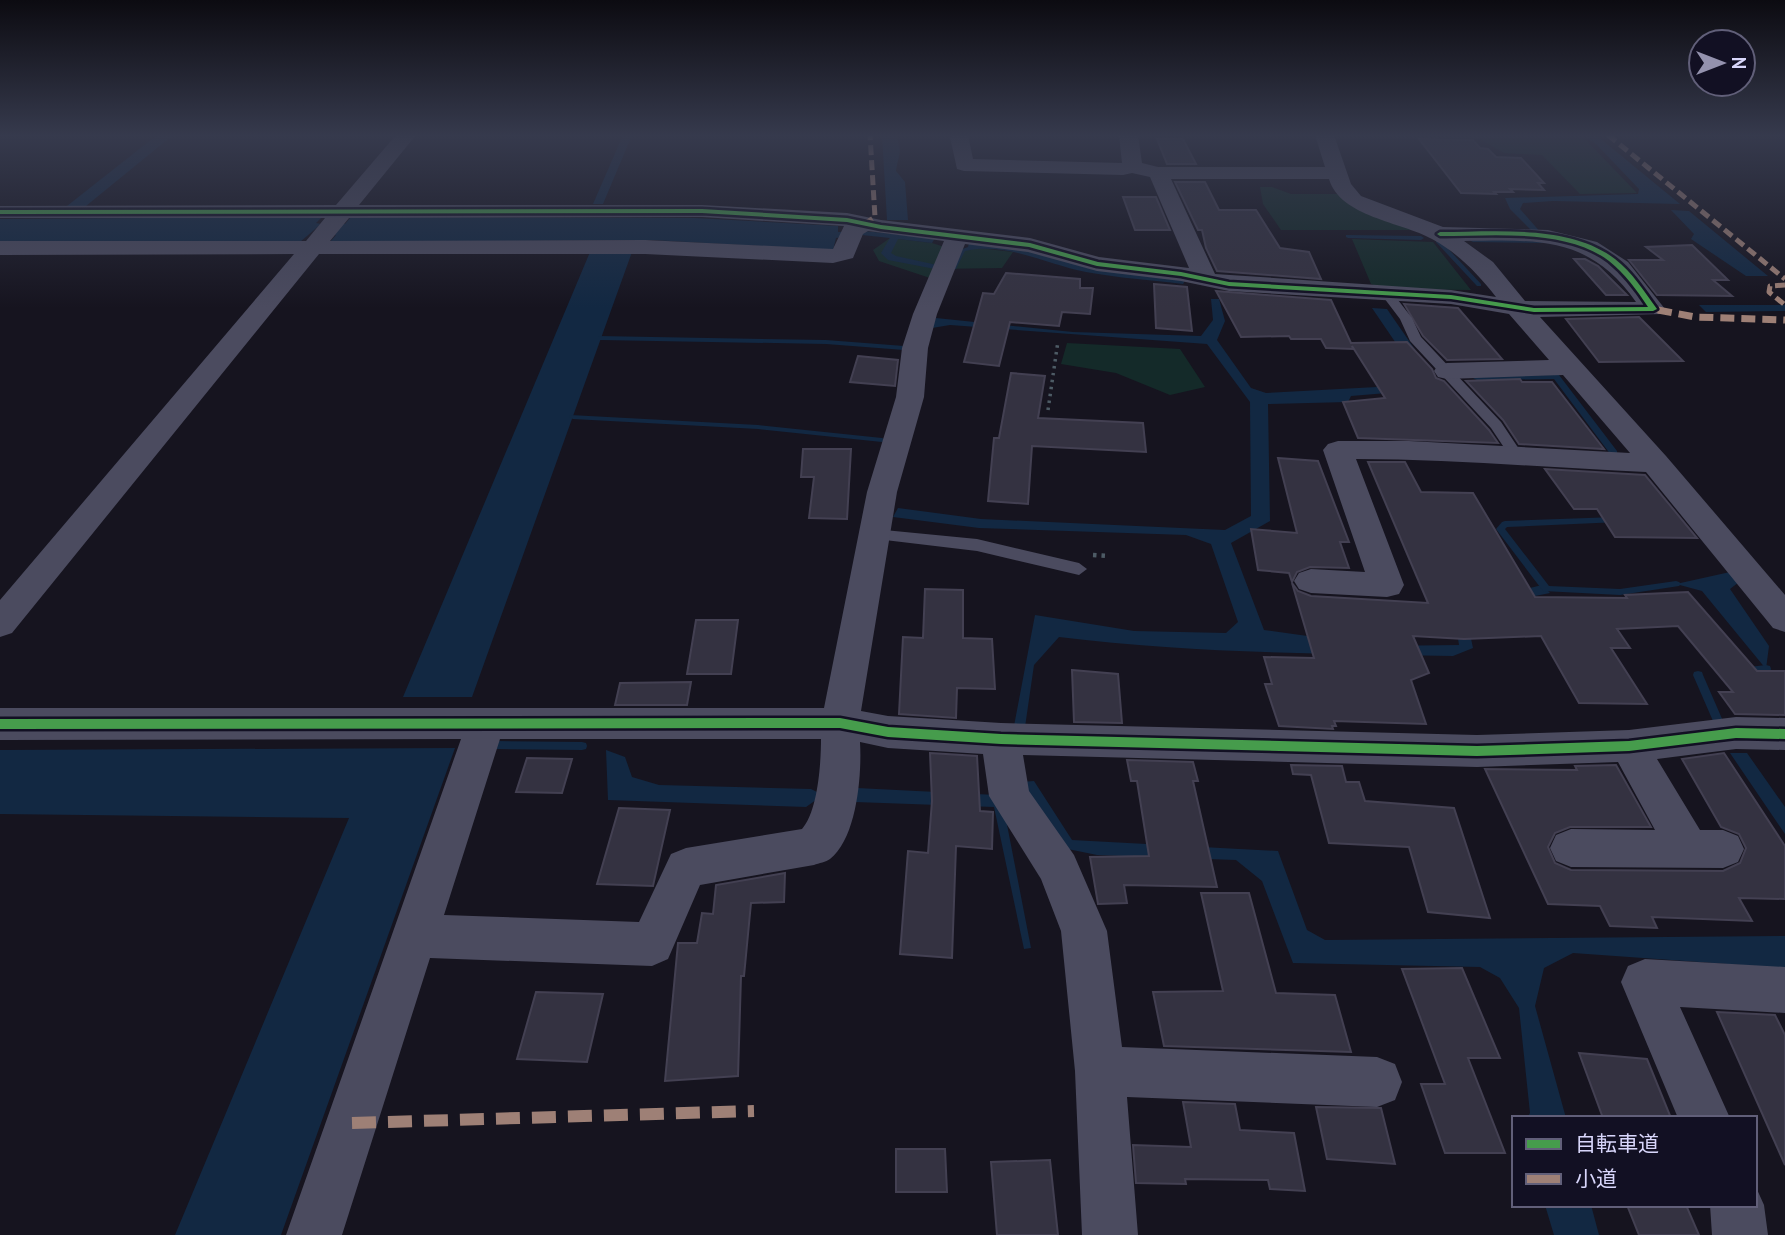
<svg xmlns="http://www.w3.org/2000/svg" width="1785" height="1235" font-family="'PT Sans','Noto Sans JP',sans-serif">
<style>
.green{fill:#142a29}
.water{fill:#122842}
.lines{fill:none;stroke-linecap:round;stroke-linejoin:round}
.stream{fill:#122842;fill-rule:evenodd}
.building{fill:#343241;stroke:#434052;stroke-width:2}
.path-far1{stroke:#4d5b65;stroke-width:3.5;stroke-dasharray:2.5 4.5;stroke-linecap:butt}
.path{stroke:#4d5b65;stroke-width:4.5;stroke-dasharray:3.5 5;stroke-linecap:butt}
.service{fill:#4b4b5f;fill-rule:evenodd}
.minor{fill:#4b4b5f;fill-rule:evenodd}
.quiet-far2{stroke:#9e8076;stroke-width:5;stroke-dasharray:10 5;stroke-linecap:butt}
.quiet-far1{stroke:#9e8076;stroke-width:7;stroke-dasharray:14 7;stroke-linecap:butt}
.quiet{stroke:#9e8076;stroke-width:12;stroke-dasharray:24 12;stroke-linecap:butt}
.cycleway-casing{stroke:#121023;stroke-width:5}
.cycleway{fill:#469c4c;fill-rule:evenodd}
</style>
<rect width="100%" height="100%" fill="#16141f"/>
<!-- green -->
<path class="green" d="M 1333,135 L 1581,135 L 1637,193 L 1580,194 L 1542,155 L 1504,153 L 1478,138 L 1334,137 Z
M 1260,187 L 1272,187 L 1291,194 L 1337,194 L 1355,207 L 1415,230 L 1281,230 L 1263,204 Z
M 890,238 L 932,243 L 957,251 L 979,248 L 1013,252 L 1002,268 L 935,269 L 930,278 L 879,261 L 873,250 Z
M 1352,239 L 1433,242 L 1471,290 L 1385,289 L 1371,284 Z
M 1067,343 L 1180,349 L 1205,387 L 1170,395 L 1116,373 L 1061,364 Z"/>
<!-- water -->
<path class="water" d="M 157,135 L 173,135 L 86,206 L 67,206 Z
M 623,135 L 632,135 L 603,204 L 593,204 Z
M 882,135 L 895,135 C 904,151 898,156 896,171 L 905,182 L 908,220 L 887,220 Z
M 1583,135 L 1596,135 L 1680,204 L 1553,201 L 1523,203 L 1520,209 L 1542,234 L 1535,234 L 1510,209 L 1505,198 L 1638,194 L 1639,189 L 1596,144 Z
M 1671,210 L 1689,211 L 1768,276 L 1746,276 L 1691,239 L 1694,234 Z
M 299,217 L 322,217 L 316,223 L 321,224 L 300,242 L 0,243 L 0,219 Z
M 351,217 L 695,218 L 838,226 L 838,232 L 843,232 L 842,237 L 836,238 L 833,250 L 652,240 L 330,242 L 336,235 L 330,234 L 339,224 L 345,224 Z
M 863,231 L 935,238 L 932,243 L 898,239 L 891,253 L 896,256 L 937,265 L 935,269 L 888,260 L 881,253 L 890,238 L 862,235 Z
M 969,243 L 1032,250 L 1186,279 L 1183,284 C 1151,280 1118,278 1086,272 C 1045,264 1008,242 965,251 L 956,269 L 949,269 L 957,251 L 968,247 Z
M 590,252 L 632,252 L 472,697 L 403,697 Z
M 1211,299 L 1219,299 L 1225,321 L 1217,340 L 1251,388 L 1266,393 L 1414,385 L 1419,377 L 1372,308 L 1387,309 L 1436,380 L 1435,389 L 1351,396 L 1348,402 L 1268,404 L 1270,521 L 1231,543 L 1264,630 L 1379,646 L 1459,645 L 1453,607 L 1542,585 L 1550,593 L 1474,608 L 1466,615 L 1473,648 L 1453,656 C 1321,654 1190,653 1059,637 L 1034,665 L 1025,727 L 1014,726 L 1035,615 L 1134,631 L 1226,633 L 1238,622 L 1211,544 L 1186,535 L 979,528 L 893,517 L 898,508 L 981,519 L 1225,530 L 1251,516 L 1250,402 L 1207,344 L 950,325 L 932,328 L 936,318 L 1073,332 L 1201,336 L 1213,320 Z
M 1699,305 L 1785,305 L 1785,311 L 1706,312 Z
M 1730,572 L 1739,582 L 1730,589 L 1769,646 L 1766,669 L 1702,591 L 1676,584 Z
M 455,748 L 281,1235 L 175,1235 L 349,818 L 0,814 L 0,750 Z
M 606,750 L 625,757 L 632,777 L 659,785 L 811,789 L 823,795 L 806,807 L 608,800 Z
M 1730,753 L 1747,753 L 1785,807 L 1785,834 Z
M 1034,781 L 1072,840 L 1278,851 L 1307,930 L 1325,940 L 1785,936 L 1785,968 L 1573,953 L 1544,968 L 1535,1006 L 1566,1118 L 1527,1118 L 1530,1113 L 1519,1008 L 1500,978 L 1480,967 L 1293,963 L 1262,881 L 1236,860 L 1097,855 L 1058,847 L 1021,782 Z
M 857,788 L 996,795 L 1003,804 L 1031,948 L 1024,949 L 994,807 L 855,802 Z
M 1545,1205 L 1591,1205 L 1599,1235 L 1554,1235 Z"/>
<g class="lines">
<!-- stream -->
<path class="stream" d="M 1346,235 L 1421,236 L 1424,238 L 1421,240 L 1348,238 L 1346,237 Z
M 1471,239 L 1543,239 L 1546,241 L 1543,243 L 1473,242 L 1471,241 Z
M 1436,240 L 1440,240 L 1481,284 L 1481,286 L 1477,286 L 1436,242 Z
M 598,336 L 826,340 L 904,346 L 908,348 L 904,350 L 826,344 L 601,340 L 598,340 Z
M 1556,375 L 1559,375 L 1617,451 L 1617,455 L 1611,455 L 1554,379 L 1477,380 L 1473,378 L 1477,376 Z
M 570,415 L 758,425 L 882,438 L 886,440 L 882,442 L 758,429 L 573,419 L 569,417 Z
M 1616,517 L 1620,520 L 1619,522 L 1507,527 L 1505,529 L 1549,586 L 1620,589 L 1676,581 L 1679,582 L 1681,584 L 1679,586 L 1620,595 L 1543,591 L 1496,529 L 1502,522 L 1505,521 Z
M 1766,665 L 1770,666 L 1771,669 L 1770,672 C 1762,674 1749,676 1741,674 L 1740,671 L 1741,668 Z
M 1698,671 L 1702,672 L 1703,675 L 1723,721 L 1722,724 L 1718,725 L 1714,724 L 1713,721 L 1693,675 L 1694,672 Z
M 497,741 L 582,742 L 586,743 L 587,746 L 586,749 L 582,750 L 497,749 L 493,748 L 492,745 L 493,742 Z"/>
</g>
<!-- building -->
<path class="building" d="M 1157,139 L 1183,139 L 1196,164 L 1167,164 Z
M 1419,139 L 1473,140 L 1480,148 L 1488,149 L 1496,157 L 1521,158 L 1544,183 L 1538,183 L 1544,190 L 1510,189 L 1513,192 L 1494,192 L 1496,194 L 1461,193 Z
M 1175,182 L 1205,182 L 1219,210 L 1256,210 L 1280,248 L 1309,252 L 1321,279 L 1217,271 L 1206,248 L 1202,230 L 1198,230 Z
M 1123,197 L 1156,197 L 1170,230 L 1135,230 Z
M 1692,245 L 1728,280 L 1713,280 L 1732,296 L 1657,295 L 1629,260 L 1663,260 L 1646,247 Z
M 1574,259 L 1585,259 L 1598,266 L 1627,295 L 1606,295 Z
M 1006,273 L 1080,279 L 1080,288 L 1093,288 L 1090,314 L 1062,312 L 1059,326 L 1010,322 L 999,366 L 964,362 L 983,293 L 994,294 Z
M 1154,284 L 1187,287 L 1192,331 L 1156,328 Z
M 1216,291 L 1331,300 L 1351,343 L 1407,342 L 1432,369 L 1436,378 L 1444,381 L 1489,430 L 1498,443 L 1358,438 L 1343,402 L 1385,398 L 1352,346 L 1353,349 L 1326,348 L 1321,339 L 1291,339 L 1289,336 L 1241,337 Z
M 1404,304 L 1458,308 L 1502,359 L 1447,360 L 1423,336 Z
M 1639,317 L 1683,361 L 1599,362 L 1566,319 Z
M 858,356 L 898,360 L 895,386 L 850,382 Z
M 1011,373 L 1045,376 L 1038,418 L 1143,423 L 1146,452 L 1032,446 L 1028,504 L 988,501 L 994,438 L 999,438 Z
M 1520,379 L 1522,382 L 1552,382 L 1604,449 L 1519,444 L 1503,420 L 1466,381 Z
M 803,449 L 851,449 L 847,519 L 809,518 L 814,477 L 801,477 Z
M 1278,458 L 1318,461 L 1349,542 L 1340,542 L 1349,568 L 1310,567 L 1297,572 L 1292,582 L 1289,573 L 1258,570 L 1251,529 L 1297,533 Z
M 1368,462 L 1405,462 L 1421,492 L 1473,493 L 1535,597 L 1627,598 L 1625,595 L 1688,592 L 1757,671 L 1785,671 L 1785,715 L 1735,714 L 1719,692 L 1733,692 L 1678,626 L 1617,629 L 1630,648 L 1611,648 L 1647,704 L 1579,703 L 1541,636 L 1464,639 L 1413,636 L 1429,673 L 1411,680 L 1426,724 L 1334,721 L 1336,726 L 1332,726 L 1333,729 L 1279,726 L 1265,684 L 1272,684 L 1264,657 L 1314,658 L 1292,583 L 1298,591 L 1311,596 L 1428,603 Z
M 1545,469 L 1645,475 L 1697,538 L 1615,537 L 1597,509 L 1574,509 Z
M 925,589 L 963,590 L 963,638 L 992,639 L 995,689 L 957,688 L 956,718 L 899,714 L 903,637 L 923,638 Z
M 696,620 L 738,620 L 731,674 L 687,674 Z
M 1072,670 L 1118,674 L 1122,723 L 1074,722 Z
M 691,682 L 687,705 L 615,705 L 620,683 Z
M 930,753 L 977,756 L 980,811 L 993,812 L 992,849 L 956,846 L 952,958 L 900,954 L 908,851 L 928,853 L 932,801 Z
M 1724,753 L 1785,846 L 1785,899 L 1739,898 L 1752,921 L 1652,917 L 1657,928 L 1610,926 L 1600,906 L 1548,904 L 1485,769 L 1577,770 L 1575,766 L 1616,765 L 1651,827 L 1570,827 L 1555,833 L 1548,847 L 1555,863 L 1571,870 L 1723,871 L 1740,863 L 1746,848 L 1739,834 L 1721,827 L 1682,759 Z
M 527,758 L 572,759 L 562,793 L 516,792 Z
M 1127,760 L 1193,762 L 1198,781 L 1193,781 L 1217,887 L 1124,885 L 1127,903 L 1098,904 L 1090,857 L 1149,856 L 1137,781 L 1131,781 Z
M 1291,765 L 1342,766 L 1346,782 L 1359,782 L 1365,801 L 1454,808 L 1490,918 L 1428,912 L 1409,847 L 1329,843 L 1311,775 L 1293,774 Z
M 619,808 L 670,810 L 653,886 L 597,884 Z
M 785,873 L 784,902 L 751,903 L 744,976 L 741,976 L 738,1076 L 665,1081 L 678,943 L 697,943 L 702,913 L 713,914 L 716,885 Z
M 1201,893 L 1249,893 L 1276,993 L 1335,995 L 1351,1052 L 1164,1046 L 1153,992 L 1223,991 Z
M 1462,968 L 1500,1058 L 1468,1058 L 1505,1153 L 1445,1153 L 1421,1084 L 1445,1084 L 1402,969 Z
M 536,992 L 603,994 L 587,1062 L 517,1059 Z
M 1717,1012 L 1775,1015 L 1785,1035 L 1785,1165 Z
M 1579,1053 L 1647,1059 L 1671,1118 L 1603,1118 Z
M 1183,1102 L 1235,1104 L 1240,1130 L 1294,1133 L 1305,1191 L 1270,1189 L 1268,1180 L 1185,1179 L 1186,1184 L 1136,1183 L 1133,1145 L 1191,1147 Z
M 1316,1107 L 1381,1108 L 1395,1164 L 1327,1159 Z
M 896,1149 L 945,1149 L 947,1192 L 896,1192 Z
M 1050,1160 L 1058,1235 L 997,1235 L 991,1162 Z
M 1627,1205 L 1686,1205 L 1699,1235 L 1639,1235 Z"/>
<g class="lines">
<!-- path-far1 -->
<path class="path-far1" d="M 1048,410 L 1058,341"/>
<!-- path -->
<path class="path" d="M 1093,555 L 1108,556"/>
<!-- service -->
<path class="service" d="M 1387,290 L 1391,291 L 1412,318 L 1421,337 L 1501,422 L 1525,458 L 1523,461 L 1513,461 L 1491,428 L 1410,341 L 1400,319 L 1381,294 Z
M 874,529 L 977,539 L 1079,563 L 1087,569 L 1079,575 L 977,551 L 868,538 L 866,534 L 868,530 Z"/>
<!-- minor -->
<path class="minor" d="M 396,135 L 416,135 L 359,205 L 702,205 L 847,213 L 881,220 L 1030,238 L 1099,257 L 1189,268 L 1150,177 L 1132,173 L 1123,175 L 964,171 L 957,169 L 950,137 L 952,135 L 968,135 L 973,159 L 1122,163 L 1119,135 L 1138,135 L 1142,163 L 1158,167 L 1325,167 L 1315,135 L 1334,135 L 1351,184 L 1361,196 L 1443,227 L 1548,230 L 1597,242 L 1628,262 L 1665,309 L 1662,314 L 1540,317 L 1666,456 L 1785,595 L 1785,632 L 1773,628 L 1646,472 C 1550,468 1453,459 1356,459 L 1404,585 L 1399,594 L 1387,597 L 1311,593 L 1299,589 L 1294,581 L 1299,573 L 1311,569 L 1365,572 L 1323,450 L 1328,444 L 1338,441 L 1409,441 L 1630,453 L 1563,375 L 1447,379 L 1438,377 L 1434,371 L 1438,365 L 1447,363 L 1549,360 L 1509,314 L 1451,304 L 1229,291 L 1181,281 L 1097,271 L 1028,252 L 965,244 L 937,314 L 928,348 L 924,397 L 897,492 L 861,711 L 888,716 L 1001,723 L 1477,735 L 1629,730 L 1736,717 L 1785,718 L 1785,750 L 1736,749 L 1657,759 L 1700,830 L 1723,830 L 1738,836 L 1744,849 L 1738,862 L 1723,868 L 1571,867 L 1556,861 L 1550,848 L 1556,835 L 1571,829 L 1655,830 L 1618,762 L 1477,767 L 1023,755 L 1029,791 L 1074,855 L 1107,931 L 1122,1047 L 1377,1057 L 1395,1064 L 1402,1082 L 1395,1100 L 1377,1107 L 1127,1097 L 1138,1235 L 1082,1235 L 1075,1071 L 1061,931 L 1041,879 L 989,796 L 983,754 L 888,748 L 860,742 C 862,774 857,838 830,859 C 826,862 819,863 814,865 L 700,885 L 668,959 L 652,966 L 430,958 L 342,1235 L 286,1235 L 461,739 L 0,740 L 0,708 L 824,708 L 867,492 L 896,397 L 902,348 L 913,314 L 944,241 L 868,231 L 863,234 L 853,258 L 833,263 L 645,254 L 319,254 L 12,633 L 0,637 L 0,600 L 294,254 L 0,255 L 0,241 L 306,241 L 325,218 L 0,218 L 0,206 L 336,205 ZM 1171,179 L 1329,179 C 1340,217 1402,222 1432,239 C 1458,253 1478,274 1496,297 L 1451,290 L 1215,274 ZM 702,217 L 844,226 L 833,249 L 645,240 L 330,241 L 349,218 ZM 1464,241 C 1537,240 1589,235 1636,302 L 1525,301 L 1493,262 ZM 500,739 L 821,739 C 821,763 818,811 802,829 L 686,848 L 671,854 L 639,922 L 444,915 Z
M 1645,959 L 1785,967 L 1785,1013 L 1680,1007 L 1730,1118 L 1678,1118 L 1621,982 L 1628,966 Z
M 1755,1185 L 1764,1205 L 1768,1235 L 1712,1235 L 1710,1205 L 1755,1205 Z"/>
<!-- quiet-far2 -->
<path class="quiet-far2" d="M 1608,135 L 1785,279
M 864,224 L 875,217 L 870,135
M 1785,285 L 1770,286 L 1769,292 L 1785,305
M 1653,309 L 1668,312"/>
<!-- quiet-far1 -->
<path class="quiet-far1" d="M 1658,310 L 1695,317 L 1785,320"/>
<!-- quiet -->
<path class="quiet" d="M 352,1123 L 754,1111"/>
<defs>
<path id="cycleway" d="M 702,209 L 847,218 L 881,225 L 1030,243 L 1098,262 L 1181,272 L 1229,282 L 1451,295 L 1534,308 L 1648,307 C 1637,290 1625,274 1609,261 C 1566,228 1492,236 1440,236 L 1437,234 L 1440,232 C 1494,232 1570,224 1615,259 C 1632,272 1644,291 1657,309 L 1653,311 L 1534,312 L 1451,299 L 1229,286 L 1181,276 L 1097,266 L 1029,247 L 881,229 L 847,222 L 702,213 L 0,214 L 0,210 Z
M 840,718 L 888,727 L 1001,734 L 1477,746 L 1629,741 L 1736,728 L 1785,729 L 1785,739 L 1736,738 L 1629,751 L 1477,756 L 1001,744 L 888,737 L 840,728 L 0,729 L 0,719 Z"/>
</defs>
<!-- cycleway casing -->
<use href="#cycleway" class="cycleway-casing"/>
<!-- cycleway -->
<use href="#cycleway" class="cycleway"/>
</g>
<!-- sky -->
<linearGradient id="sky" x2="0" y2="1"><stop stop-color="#0c0b11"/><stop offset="0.44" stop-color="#363a4d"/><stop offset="1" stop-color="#363a4d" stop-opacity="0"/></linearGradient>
<rect width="1785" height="308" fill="url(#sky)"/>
<!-- legend -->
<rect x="1512" y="1116" width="245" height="91" fill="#121023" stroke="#615f79" stroke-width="2"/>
<rect x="1526" y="1139" width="35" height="10" fill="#469c4c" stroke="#615f79" stroke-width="2"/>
<text x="1575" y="1151" font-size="21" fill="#d8d6fb">自転車道</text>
<rect x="1526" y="1174" width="35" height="10" fill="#9e8076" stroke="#615f79" stroke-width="2"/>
<text x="1575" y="1186" font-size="21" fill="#d8d6fb">小道</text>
<!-- north arrow -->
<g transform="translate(1722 63) rotate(90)"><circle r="33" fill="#121023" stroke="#615f79" stroke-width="2"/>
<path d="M0-5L12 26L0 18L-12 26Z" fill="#9492ae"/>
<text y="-10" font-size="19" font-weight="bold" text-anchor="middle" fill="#d8d6fb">N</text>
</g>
</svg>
